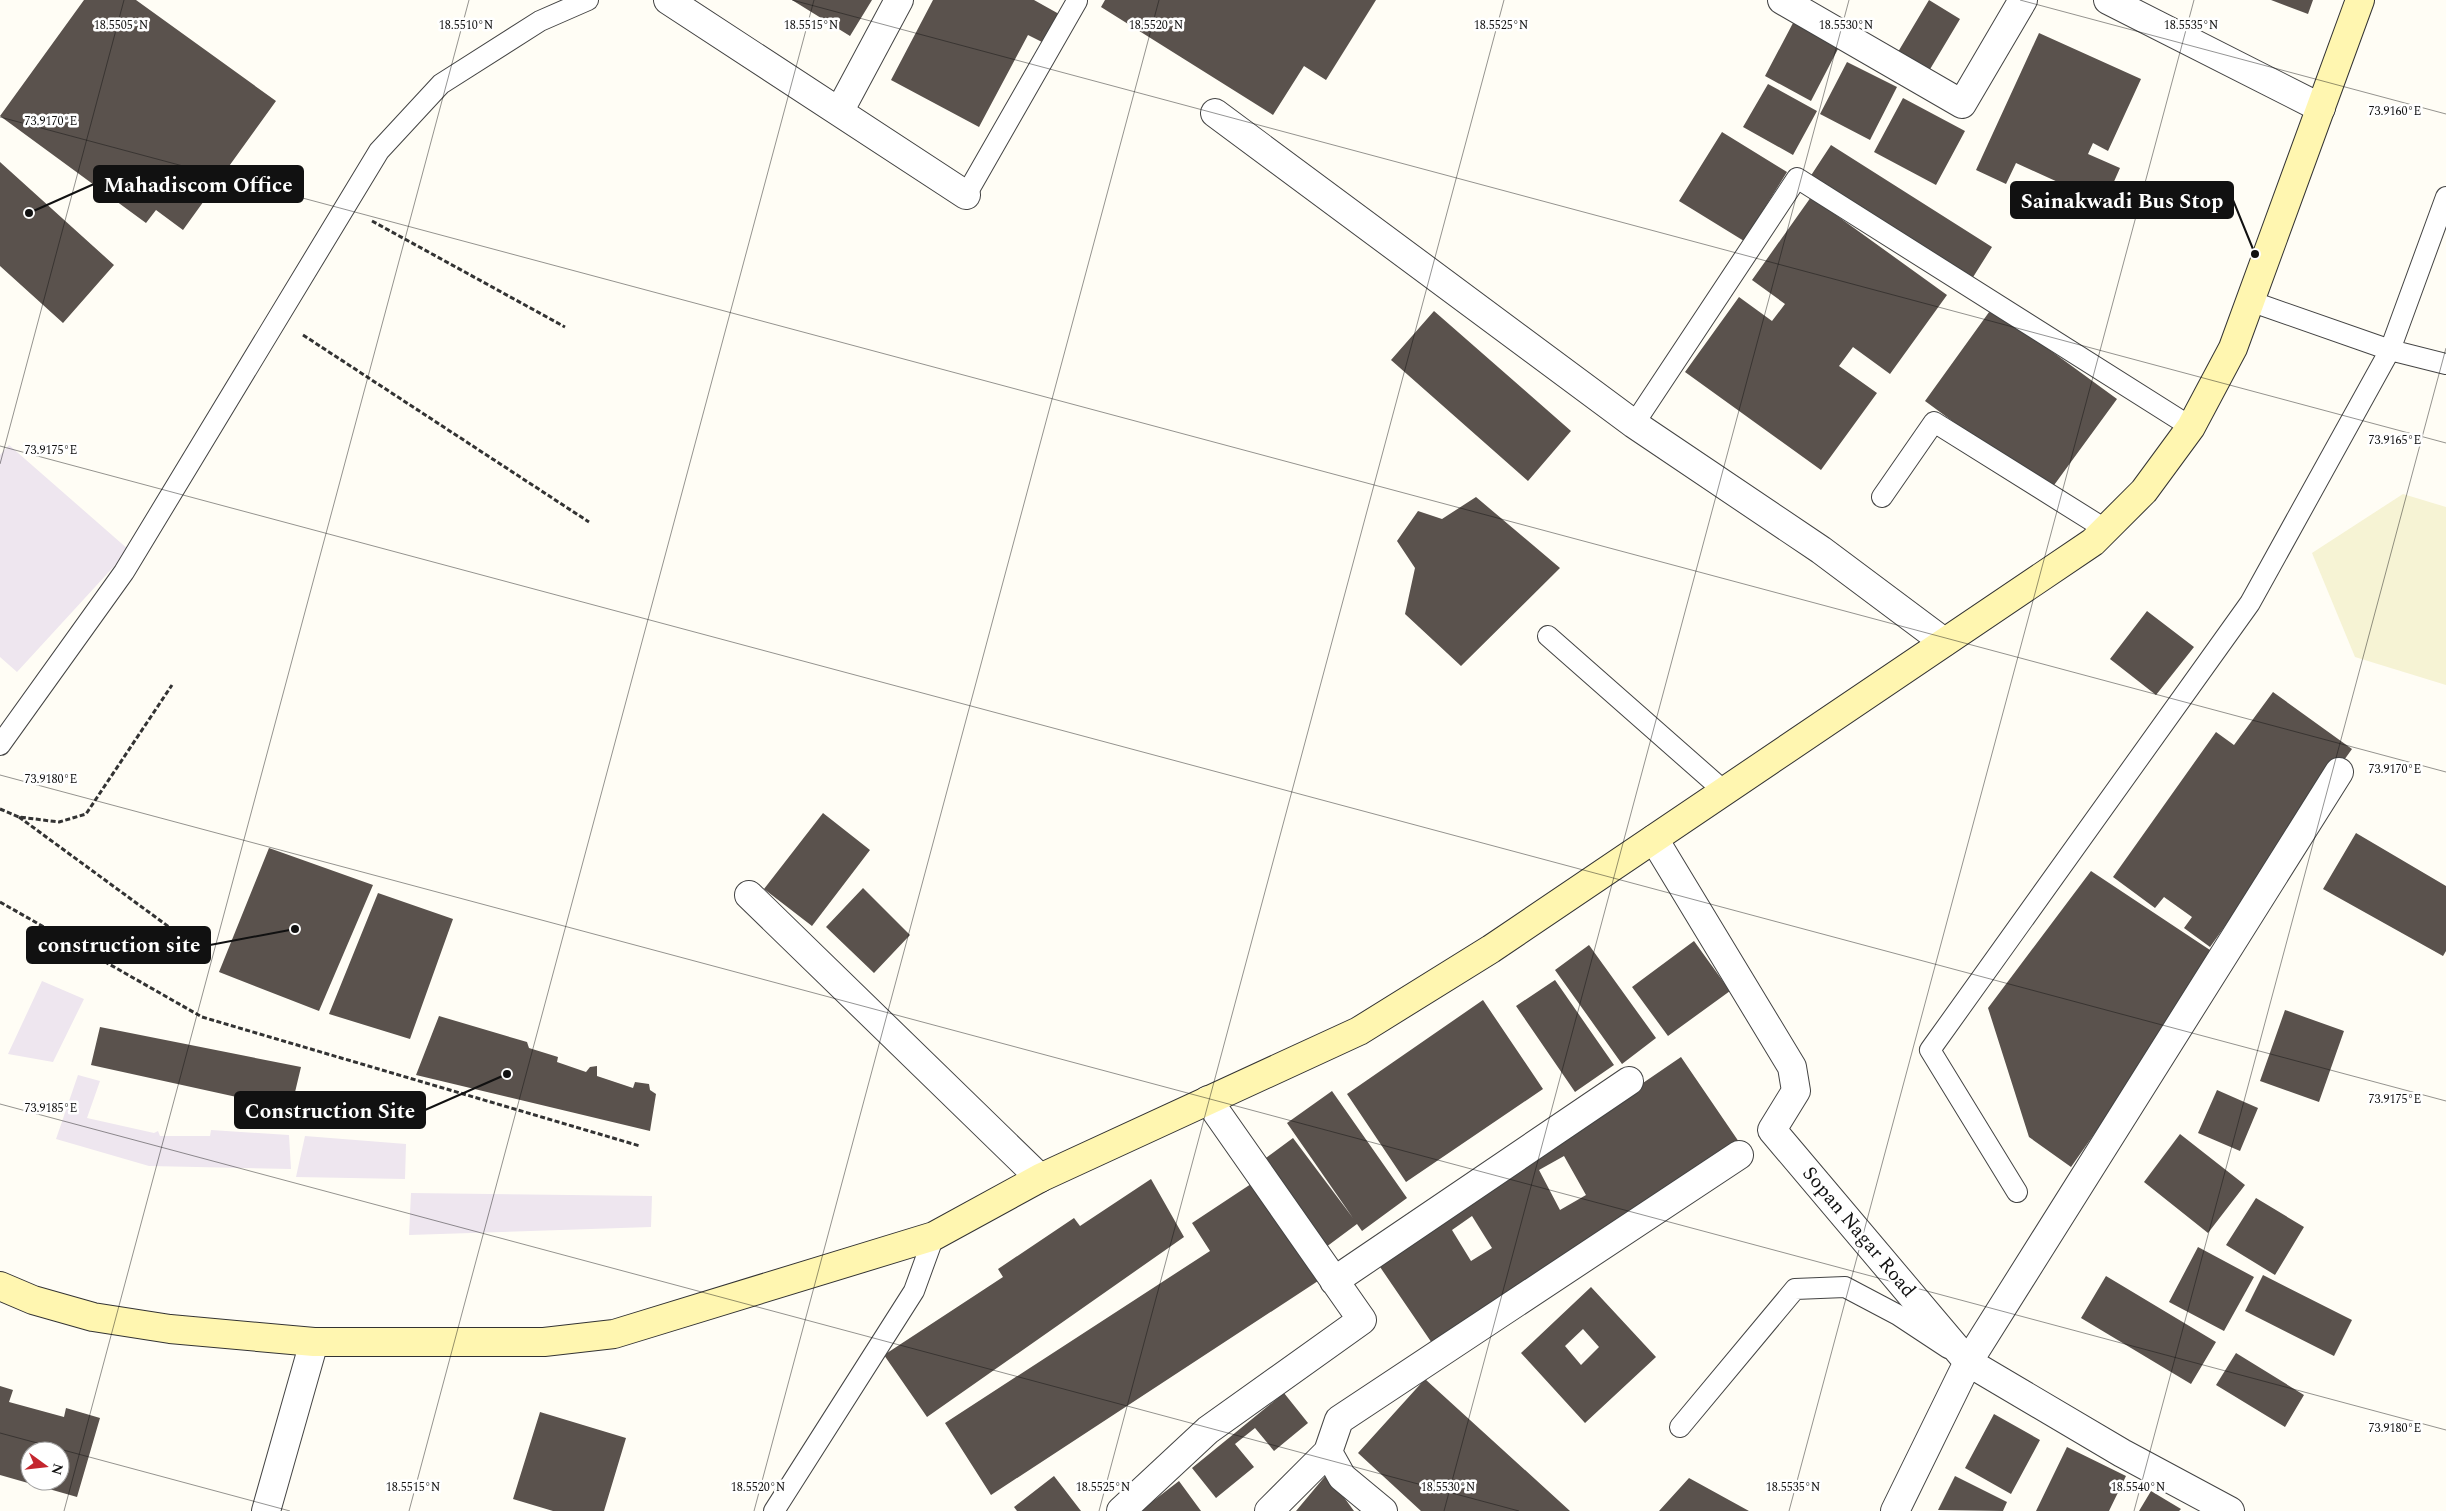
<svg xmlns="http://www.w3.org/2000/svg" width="2446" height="1511" font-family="Spectral,serif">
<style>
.industrial{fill:#eee6ef}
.farmland{fill:#f6f3d4}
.building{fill:#5a524d;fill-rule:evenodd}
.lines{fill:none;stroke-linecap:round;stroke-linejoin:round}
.lane-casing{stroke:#444;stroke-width:22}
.street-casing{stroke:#444;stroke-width:30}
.secondary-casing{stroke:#333;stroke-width:30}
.path{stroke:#333;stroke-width:3;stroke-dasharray:5 2.5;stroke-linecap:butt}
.lane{stroke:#fff;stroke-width:20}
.street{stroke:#fff;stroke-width:28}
.secondary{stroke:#fff6b0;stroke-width:28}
.ticks{fill:none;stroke:#111;stroke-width:1;stroke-opacity:0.45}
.labels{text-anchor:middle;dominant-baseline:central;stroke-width:5;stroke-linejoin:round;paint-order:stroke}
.street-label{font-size:20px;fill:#111;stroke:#fff}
.ticks-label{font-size:12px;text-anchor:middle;fill:#111;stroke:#fff;stroke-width:5;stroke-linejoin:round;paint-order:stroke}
.leader{fill:none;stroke:#111;stroke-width:2}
.callout-dot{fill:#111;stroke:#fff;stroke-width:2}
.callout{fill:#111;stroke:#111;stroke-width:2}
.callout-label{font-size:21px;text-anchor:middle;font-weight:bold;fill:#fff}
</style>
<rect width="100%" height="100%" fill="#fffdf5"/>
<!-- industrial -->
<path class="industrial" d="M 9,445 L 129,550 L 17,672 L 0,657 L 0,455 Z
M 42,981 L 84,999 L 53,1062 L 8,1054 Z
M 78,1075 L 100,1081 L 87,1118 L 154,1133 L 158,1131 L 160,1136 L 210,1136 L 211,1130 L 289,1135 L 291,1169 L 149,1166 L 56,1139 Z
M 305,1136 L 406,1144 L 405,1179 L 296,1177 Z
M 411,1193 L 652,1196 L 651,1227 L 409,1235 Z"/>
<!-- farmland -->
<path class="farmland" d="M 2403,494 L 2446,507 L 2446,685 L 2355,657 L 2312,553 Z"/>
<!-- building -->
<path class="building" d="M 84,0 L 136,0 L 276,101 L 183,230 L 156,210 L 146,223 L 0,116 Z
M 792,0 L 872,0 L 850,36 Z
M 933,0 L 1034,0 L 1059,14 L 1044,43 L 1028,35 L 979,127 L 891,80 Z
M 1105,0 L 1376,0 L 1326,80 L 1304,66 L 1273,115 L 1101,7 Z
M 1929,0 L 1960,19 L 1926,76 L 1895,57 Z
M 2271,0 L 2313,0 L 2308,14 Z
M 1793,23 L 1839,47 L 1811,101 L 1765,76 Z
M 2039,33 L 2141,79 L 2108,151 L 2093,143 L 2088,154 L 2120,168 L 2101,211 L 2057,192 L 2060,183 L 2016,163 L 2006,184 L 1976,170 Z
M 1847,62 L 1897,87 L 1870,140 L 1820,114 Z
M 1768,84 L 1817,111 L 1793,155 L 1743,127 Z
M 1903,98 L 1965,131 L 1936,185 L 1874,152 Z
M 1722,132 L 1787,172 L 1744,241 L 1679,201 Z
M 1831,145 L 1992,247 L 1970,282 L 1808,180 Z
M 0,162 L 114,265 L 63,323 L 0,266 Z
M 1811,197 L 1947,295 L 1890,374 L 1853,347 L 1839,366 L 1877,393 L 1821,470 L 1685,372 L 1739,297 L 1772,321 L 1785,304 L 1752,280 Z
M 1992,308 L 2117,399 L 2049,492 L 1925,401 Z
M 1434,311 L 1571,431 L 1528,481 L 1391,360 Z
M 1476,497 L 1560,568 L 1461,666 L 1405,614 L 1415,568 L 1397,541 L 1418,511 L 1442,519 Z
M 2147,611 L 2194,647 L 2156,695 L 2110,659 Z
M 2273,692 L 2352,749 L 2210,947 L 2184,928 L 2192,917 L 2164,897 L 2155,908 L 2113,877 L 2216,732 L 2234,745 Z
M 823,813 L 870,850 L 812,926 L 764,889 Z
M 2356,833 L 2446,886 L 2446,951 L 2443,956 L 2323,889 Z
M 269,848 L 373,885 L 319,1011 L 219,972 Z
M 2091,871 L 2219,956 L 2071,1167 L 2029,1137 L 1988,1008 Z
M 863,888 L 910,935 L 874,973 L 826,927 Z
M 378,893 L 453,919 L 410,1039 L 329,1014 Z
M 1694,941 L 1730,991 L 1668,1036 L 1632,987 Z
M 1589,945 L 1656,1038 L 1622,1064 L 1555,970 Z
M 1555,980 L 1614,1065 L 1575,1092 L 1516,1006 Z
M 1483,1000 L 1543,1089 L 1406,1182 L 1347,1094 Z
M 2285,1010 L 2344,1031 L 2319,1102 L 2260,1081 Z
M 439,1016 L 527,1042 L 529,1048 L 558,1057 L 557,1062 L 586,1072 L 590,1067 L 597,1066 L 597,1076 L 633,1088 L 635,1082 L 649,1084 L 650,1090 L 656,1094 L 650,1131 L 416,1075 Z
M 100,1027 L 301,1067 L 291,1109 L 91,1065 Z
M 1681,1057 L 1739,1142 L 1436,1349 L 1378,1264 ZM 1564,1156 L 1586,1195 L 1560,1210 L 1539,1170 ZM 1472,1216 L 1492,1248 L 1471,1261 L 1452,1230 Z
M 2217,1090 L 2258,1108 L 2240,1151 L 2198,1133 Z
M 1332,1091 L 1407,1198 L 1362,1231 L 1357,1224 L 1318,1253 L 1255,1166 L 1293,1138 L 1353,1218 L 1287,1123 Z
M 2180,1134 L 2245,1185 L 2208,1233 L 2144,1182 Z
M 1151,1179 L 1184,1237 L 927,1417 L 884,1355 L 1003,1277 L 998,1269 L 1074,1218 L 1080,1226 Z
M 1254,1182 L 1318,1281 L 991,1495 L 945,1423 L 1210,1251 L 1192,1223 Z
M 2256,1198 L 2304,1227 L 2275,1275 L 2226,1245 Z
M 2198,1247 L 2254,1277 L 2224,1331 L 2169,1302 Z
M 2263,1275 L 2352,1320 L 2334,1356 L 2245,1311 Z
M 2106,1276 L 2216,1342 L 2191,1384 L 2081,1318 Z
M 1591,1287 L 1656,1357 L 1585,1423 L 1521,1353 ZM 1583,1329 L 1599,1347 L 1581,1365 L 1565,1346 Z
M 2236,1353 L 2304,1395 L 2285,1427 L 2216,1385 Z
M 1425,1379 L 1570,1511 L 1421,1511 L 1358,1453 Z
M 0,1386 L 13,1390 L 9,1402 L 64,1417 L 66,1408 L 100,1418 L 77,1497 L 0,1475 ZM 30,1451 L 60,1451 L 60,1481 L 30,1481 Z
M 1284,1393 L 1308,1423 L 1274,1451 L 1255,1428 L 1235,1444 L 1254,1467 L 1216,1498 L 1192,1468 Z
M 540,1412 L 626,1438 L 604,1511 L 553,1511 L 513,1499 Z
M 1994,1414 L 2040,1440 L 2011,1494 L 1965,1468 Z
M 2067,1447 L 2126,1476 L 2109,1511 L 2036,1511 Z
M 1327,1474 L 1354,1511 L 1296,1511 Z
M 1054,1476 L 1081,1511 L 1017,1511 L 1014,1507 Z
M 1955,1476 L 2007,1502 L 2003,1511 L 1938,1510 Z
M 1689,1478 L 1749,1511 L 1659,1511 Z
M 1179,1481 L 1201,1511 L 1140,1511 Z
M 2151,1491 L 2181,1509 L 2179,1511 L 2139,1511 Z"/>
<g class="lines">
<defs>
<path id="lane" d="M 966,195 L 1077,1
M 2250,301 L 2390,350 L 2446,364
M 1634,424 L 1797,178 L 2191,427
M 1882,497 L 1934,422 L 2105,529
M 1548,636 L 1724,791
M 0,745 L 124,572 L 379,151 L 441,84 L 540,21 L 588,0
M 2017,1192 L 1930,1050 L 2250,603 L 2390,350 L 2446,197
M 1680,1427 L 1795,1289 L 1845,1287 L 1898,1315 L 1948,1348
M 774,1511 L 914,1291 L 934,1236"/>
<path id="street" d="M 668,0 L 966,195
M 1782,0 L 1962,104 L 2023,0
M 2108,0 L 2321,108
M 839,112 L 899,0
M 1215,113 L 1634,424 L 1821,550 L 1944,642
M 1654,839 L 1792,1067 L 1796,1091 L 1772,1130 L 1968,1362 L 2122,1453 L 2230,1511
M 749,895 L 1040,1178
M 1334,1281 L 1629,1081
M 1328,1452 L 1342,1477 L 1383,1511
M 266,1511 L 314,1342
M 1121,1511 L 1208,1430 L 1362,1320 L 1208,1100
M 1269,1511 L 1328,1452 L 1339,1420 L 1739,1155
M 1895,1511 L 1968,1362 L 2339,772"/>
<path id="secondary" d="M 0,1286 L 33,1300 L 93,1317 L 170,1329 L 314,1342 L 544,1342 L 614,1334 L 934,1236 L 1040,1178 L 1359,1031 L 1491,949 L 2093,542 L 2144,491 L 2191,427 L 2233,348 L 2360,0"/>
</defs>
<!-- lane casing -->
<use href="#lane" class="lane-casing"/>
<!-- street casing -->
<use href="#street" class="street-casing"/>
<!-- secondary casing -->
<use href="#secondary" class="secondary-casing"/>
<!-- path -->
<path class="path" d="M 372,221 L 565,327
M 303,335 L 589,522
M 0,809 L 19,817 L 59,822 L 86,814 L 172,685
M 19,817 L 180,935
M 0,902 L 202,1017 L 640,1146"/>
<!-- lane -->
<use href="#lane" class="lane"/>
<!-- street -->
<use href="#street" class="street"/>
<!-- secondary -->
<use href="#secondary" class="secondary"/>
</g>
<!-- ticks -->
<path class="ticks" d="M 792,0 L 2446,443M 2020,0 L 2446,114M 0,117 L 2446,772M 0,446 L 2446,1101M 0,464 L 124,0M 0,775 L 2446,1430M 0,1104 L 1519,1511M 0,1433 L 290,1511M 64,1511 L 469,0M 409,1511 L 814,0M 754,1511 L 1159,0M 1099,1511 L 1504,0M 1444,1511 L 1849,0M 1789,1511 L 2194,0M 2134,1511 L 2446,348"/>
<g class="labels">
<!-- street labels -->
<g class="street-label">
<text transform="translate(1859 1232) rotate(50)">Sopan Nagar Road</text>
</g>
</g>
<g class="ticks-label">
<text x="121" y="29">18.5505°N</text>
<text x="466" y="29">18.5510°N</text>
<text x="811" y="29">18.5515°N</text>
<text x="1156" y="29">18.5520°N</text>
<text x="1501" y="29">18.5525°N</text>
<text x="1846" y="29">18.5530°N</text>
<text x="2191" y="29">18.5535°N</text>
<text x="2395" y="115">73.9160°E</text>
<text x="51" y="125">73.9170°E</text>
<text x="2395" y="444">73.9165°E</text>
<text x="51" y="454">73.9175°E</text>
<text x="2395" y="773">73.9170°E</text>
<text x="51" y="783">73.9180°E</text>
<text x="2395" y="1103">73.9175°E</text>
<text x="51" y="1112">73.9185°E</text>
<text x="2395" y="1432">73.9180°E</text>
<text x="413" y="1491">18.5515°N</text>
<text x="758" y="1491">18.5520°N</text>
<text x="1103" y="1491">18.5525°N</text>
<text x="1448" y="1491">18.5530°N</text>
<text x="1793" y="1491">18.5535°N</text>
<text x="2138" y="1491">18.5540°N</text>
</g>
<!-- callouts -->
<path class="leader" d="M29 213L94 184M2255 254L2233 200M295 929L210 945M507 1074L425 1110"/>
<g class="callout-dot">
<circle cx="29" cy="213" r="5"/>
<circle cx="2255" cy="254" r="5"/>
<circle cx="295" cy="929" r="5"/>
<circle cx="507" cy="1074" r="5"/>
</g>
<g class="callout">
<rect x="94" y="166" width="209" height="36" rx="5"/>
<rect x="2011" y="182" width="222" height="36" rx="5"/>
<rect x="27" y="927" width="183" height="36" rx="5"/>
<rect x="235" y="1092" width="190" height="36" rx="5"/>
</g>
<g class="callout-label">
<text x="198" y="192">Mahadiscom Office</text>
<text x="2122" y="208">Sainakwadi Bus Stop</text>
<text x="119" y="952">construction site</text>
<text x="330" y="1118">Construction Site</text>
</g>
<!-- north arrow -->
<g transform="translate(45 1466) rotate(105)"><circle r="24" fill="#ffffff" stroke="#a0a0a0"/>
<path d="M0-4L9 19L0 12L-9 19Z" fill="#c4262e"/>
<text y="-8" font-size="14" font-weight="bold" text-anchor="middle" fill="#111111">N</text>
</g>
</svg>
